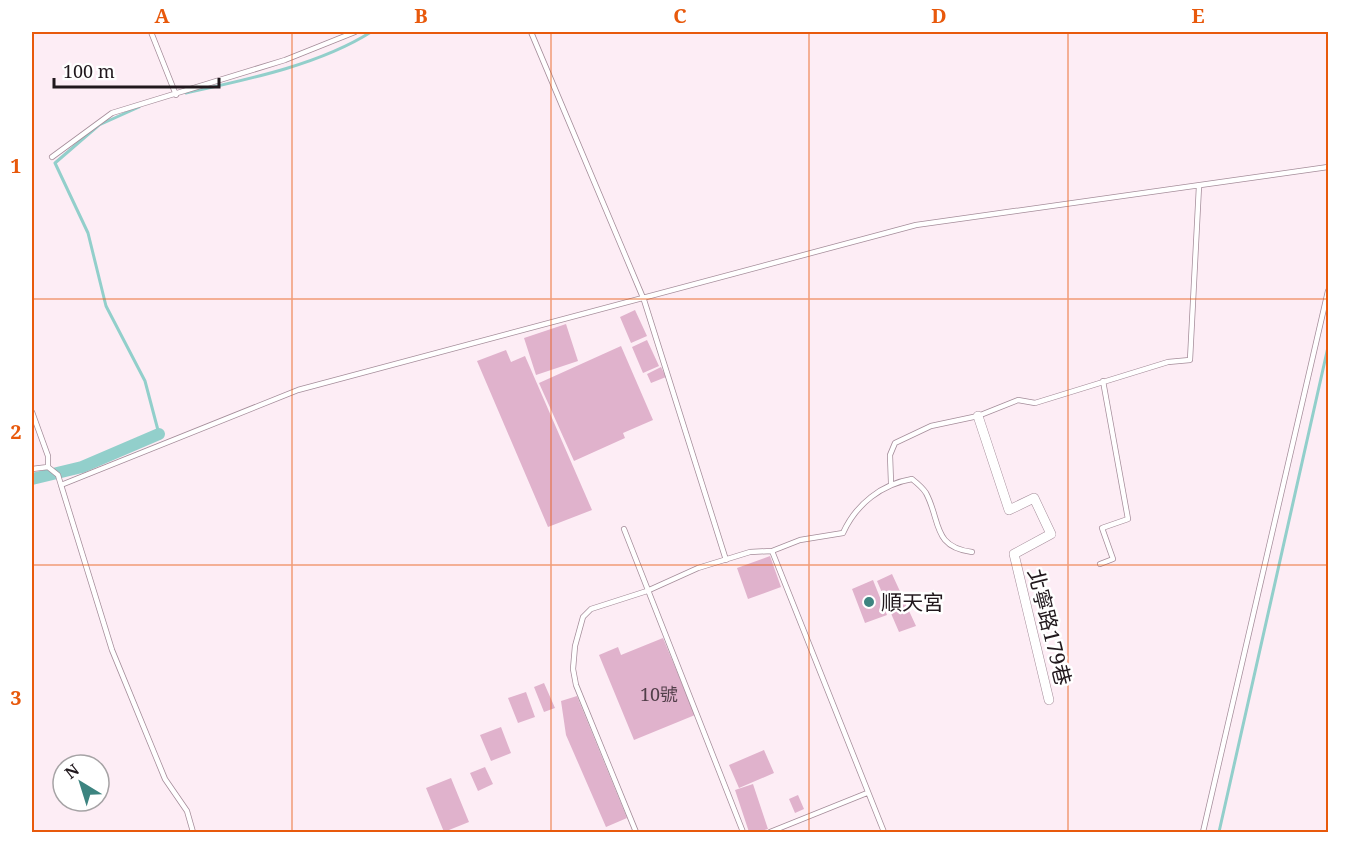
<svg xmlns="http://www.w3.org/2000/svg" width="1360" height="864" font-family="'Noto Serif','Noto Sans TC',serif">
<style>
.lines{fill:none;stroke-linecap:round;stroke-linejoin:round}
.stream{stroke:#92cfcb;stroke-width:3}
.canal{stroke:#92cfcb;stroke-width:12}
.building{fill:#e0b2cc}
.service-casing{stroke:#a58d9a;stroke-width:6}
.minor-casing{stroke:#a58d9a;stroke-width:10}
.service{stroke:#fff;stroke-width:4.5}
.minor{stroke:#fff;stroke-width:9}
.grid{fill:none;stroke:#e8590c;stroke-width:1.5;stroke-opacity:0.55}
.poi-dot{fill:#3d8480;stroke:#fff;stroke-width:2}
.labels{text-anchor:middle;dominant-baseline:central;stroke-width:5;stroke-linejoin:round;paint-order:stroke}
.number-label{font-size:18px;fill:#513e49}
.poi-label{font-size:21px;fill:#21181d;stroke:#fff;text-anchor:start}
.street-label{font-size:21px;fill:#21181d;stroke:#fff}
.neatline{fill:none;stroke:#e8590c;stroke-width:2}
.grid-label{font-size:20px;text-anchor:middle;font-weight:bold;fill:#e8590c}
</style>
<rect width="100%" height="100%" fill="#fdedf5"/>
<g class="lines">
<!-- stream -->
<path class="stream" d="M 186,93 C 245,80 319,65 371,32
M 139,107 L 99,125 L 55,163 L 88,233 L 106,306 L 145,381 L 159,434
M 1219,832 L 1328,347"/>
<!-- canal -->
<path class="canal" d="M 32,479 L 82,467 L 159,434"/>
</g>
<!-- building -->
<path class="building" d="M 635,310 L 647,336 L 631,343 L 620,317 Z
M 566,324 L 578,361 L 536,375 L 524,338 Z
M 647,340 L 659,366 L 643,373 L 632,347 Z
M 621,346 L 653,420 L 623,433 L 625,438 L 574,461 L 539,383 Z
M 506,350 L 511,362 L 525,356 L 592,510 L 548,527 L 477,361 Z
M 661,367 L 666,377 L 651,383 L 647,374 Z
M 770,556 L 781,587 L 748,599 L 737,568 Z
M 892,574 L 916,626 L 899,632 L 877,581 Z
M 873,580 L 887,615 L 865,623 L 852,589 Z
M 663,638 L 695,715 L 634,740 L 599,655 L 618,647 L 621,655 Z
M 544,683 L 555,708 L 544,712 L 534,687 Z
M 526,692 L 535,717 L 518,723 L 508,698 Z
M 577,696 L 627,818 L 606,827 L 566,735 L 561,701 Z
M 501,727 L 511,753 L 491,761 L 480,735 Z
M 764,750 L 774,773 L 739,788 L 729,765 Z
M 485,767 L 493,784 L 478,791 L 470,773 Z
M 451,778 L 469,822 L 444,832 L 426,788 Z
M 753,784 L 768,829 L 757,832 L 749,832 L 735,790 Z
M 798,795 L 804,809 L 795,813 L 789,799 Z"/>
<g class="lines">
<defs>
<path id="service" d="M 151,32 L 176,95
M 531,32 L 644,300 L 726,560
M 52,157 L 112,113 L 285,60 L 355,32
M 32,412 L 48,456 L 48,467
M 32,469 L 48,467 L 58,475 L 61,485 L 298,390 L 916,225 L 1328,167
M 891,483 L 890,455 L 895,443 L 931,426 L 978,416 L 1018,400 L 1035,403 L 1168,362 L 1190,360 L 1199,186
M 61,485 L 112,650 L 165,779 L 187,811 L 193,832
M 624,529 L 743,832
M 772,551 L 884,832
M 1100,564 L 1113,559 L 1102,528 L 1128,519 L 1103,381
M 636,832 L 576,685 L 573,669 L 575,646 L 583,617 L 591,609 L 647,591 L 698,568 L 750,552 L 772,551 L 800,540 L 843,533 C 856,504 882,484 912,479 C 917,483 923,488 926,493 C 941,521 932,547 972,552
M 770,832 L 867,793
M 1203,832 L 1328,291"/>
<path id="minor" d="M 978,416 L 1009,510 L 1034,498 L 1051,534 L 1014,554 L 1049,700"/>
</defs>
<!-- service casing -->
<use href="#service" class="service-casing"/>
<!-- minor casing -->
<use href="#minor" class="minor-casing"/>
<!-- service -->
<use href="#service" class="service"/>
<!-- minor -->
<use href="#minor" class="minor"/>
</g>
<!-- grid -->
<path class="grid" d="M 292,32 L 292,832M 551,32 L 551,832M 809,32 L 809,832M 1068,32 L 1068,832M 32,299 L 1328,299M 32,565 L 1328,565"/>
<!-- markers -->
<circle class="poi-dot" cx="869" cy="602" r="6"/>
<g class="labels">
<!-- number labels -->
<g class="number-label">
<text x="659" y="694">10號</text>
</g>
<!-- poi labels -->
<g class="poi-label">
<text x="881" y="602">順天宮</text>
</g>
<!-- street labels -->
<g class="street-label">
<text transform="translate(1050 627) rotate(76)">北寧路179巷</text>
</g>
</g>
<!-- border -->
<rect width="1360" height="864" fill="none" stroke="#ffffff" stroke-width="66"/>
<!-- north arrow -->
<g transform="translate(81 783) rotate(322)"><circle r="28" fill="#ffffff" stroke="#a6a3a5" stroke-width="1.5"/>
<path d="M0-4.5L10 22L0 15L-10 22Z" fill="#3d8480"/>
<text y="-9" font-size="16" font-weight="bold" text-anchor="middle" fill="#21181d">N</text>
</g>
<!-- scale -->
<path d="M54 78v9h165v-9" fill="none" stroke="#21181d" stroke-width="3"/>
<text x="63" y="78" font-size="18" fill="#21181d" stroke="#ffffff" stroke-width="4.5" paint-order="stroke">100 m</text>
<rect x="33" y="33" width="1294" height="798" class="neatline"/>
<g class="grid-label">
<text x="162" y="23">A</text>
<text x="421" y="23">B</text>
<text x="680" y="23">C</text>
<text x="939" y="23">D</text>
<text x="1198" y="23">E</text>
<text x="16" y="173">1</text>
<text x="16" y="439">2</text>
<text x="16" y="705">3</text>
</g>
</svg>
